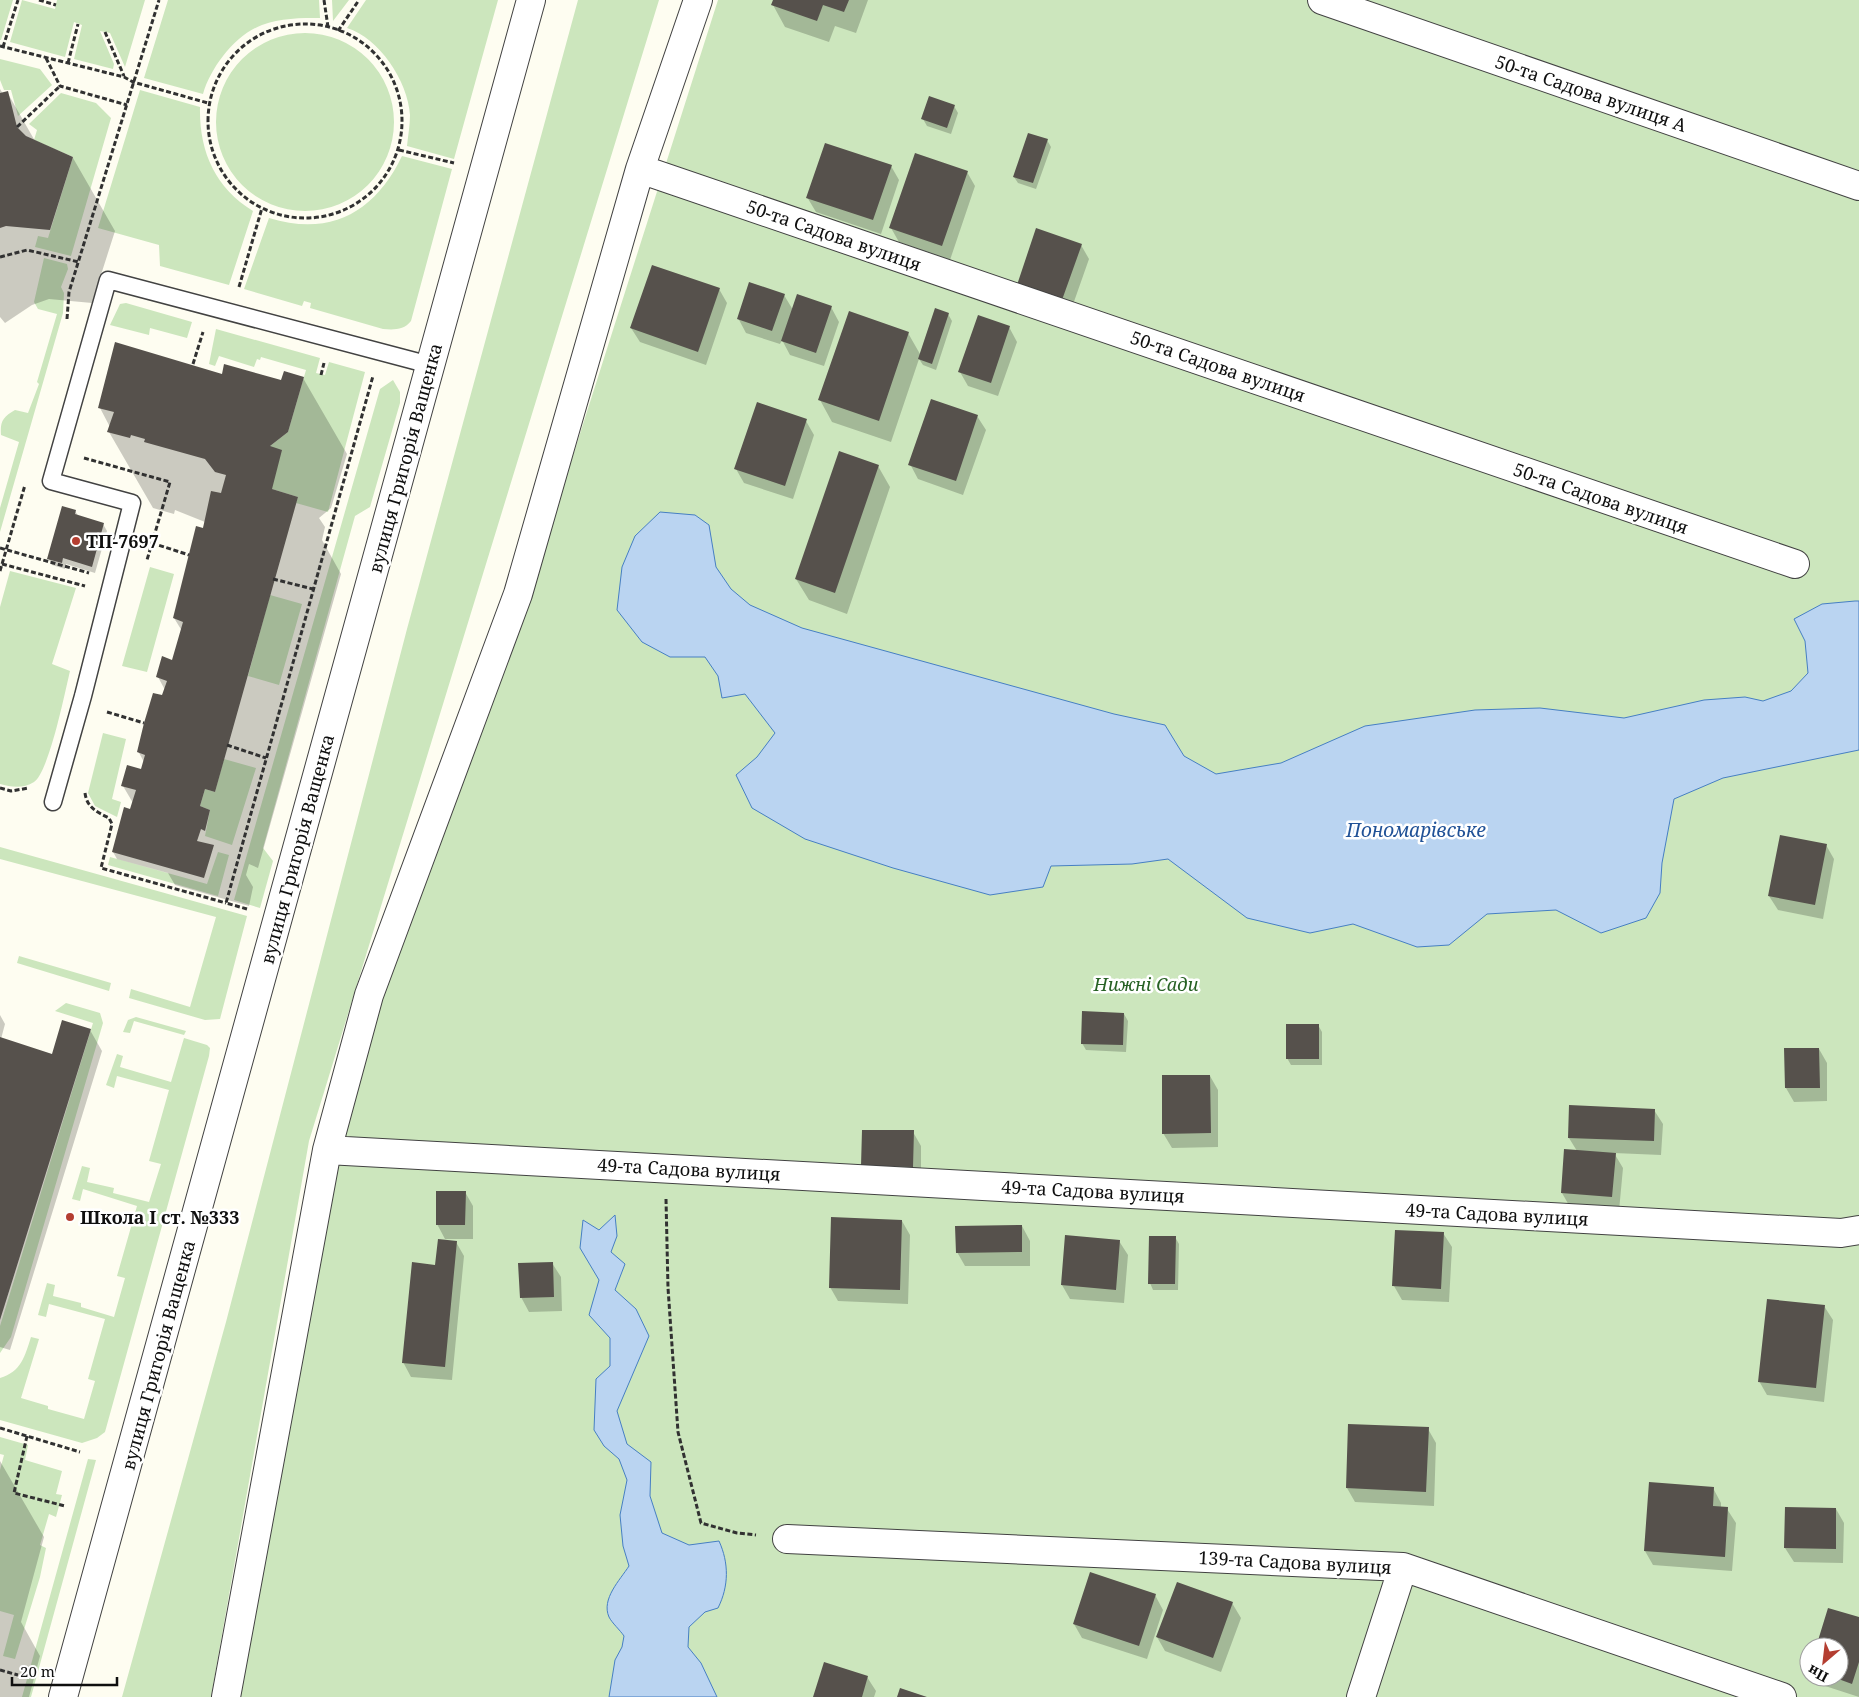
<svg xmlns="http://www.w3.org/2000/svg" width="1859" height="1697" font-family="'Noto Serif',serif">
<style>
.green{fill:#cce6bd;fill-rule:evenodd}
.water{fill:#bad4f1;stroke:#467fc3}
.shadow{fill:#0003}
.building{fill:#56514c}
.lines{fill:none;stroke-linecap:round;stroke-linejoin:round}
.service-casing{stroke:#424242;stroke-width:19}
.minor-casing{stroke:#424242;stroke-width:30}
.path{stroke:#313131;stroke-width:3;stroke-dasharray:5 2.5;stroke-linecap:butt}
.service{stroke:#fff;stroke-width:16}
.minor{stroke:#fff;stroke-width:28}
.poi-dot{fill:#b43e31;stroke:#fff;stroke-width:2}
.labels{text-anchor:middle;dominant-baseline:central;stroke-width:5;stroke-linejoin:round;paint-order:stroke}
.street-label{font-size:18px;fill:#0f0f0f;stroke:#fff}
.poi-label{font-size:18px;font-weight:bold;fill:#0f0f0f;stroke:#fff;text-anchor:start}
.park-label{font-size:18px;font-style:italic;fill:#276124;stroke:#fff}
.water-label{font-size:19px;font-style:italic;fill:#215297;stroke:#fff}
</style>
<rect width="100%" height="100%" fill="#fefdf1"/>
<!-- green -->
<path class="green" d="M 0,0 L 13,0 L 1,40 L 0,40 Z
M 22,0 L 55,9 L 57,0 L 145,0 L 125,67 L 110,33 L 100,31 L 114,64 L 113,69 L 74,59 L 82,25 L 74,22 L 65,57 L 10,42 Z
M 168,0 L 319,0 L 320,18 C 301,18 280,18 262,25 C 235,35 211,67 203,94 L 144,78 Z
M 332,0 L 349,0 L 333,21 Z
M 366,0 L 498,0 L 454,159 L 407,146 C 408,136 410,125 410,115 C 408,81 379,38 347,28 Z
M 578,0 L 659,0 L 309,1141 L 211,1697 L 122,1697 L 226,1322 L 407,629 Z
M 718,0 L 1859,0 L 1859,1697 L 240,1697 L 341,1141 L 382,1001 L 528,597 ZM 1809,1647 L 1839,1647 L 1839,1677 L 1809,1677 Z
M216 122a89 89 0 1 1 178 0a89 89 0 1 1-178 0Z
M 0,59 L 40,69 L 52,85 L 18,116 L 11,90 L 4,90 L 0,80 Z
M 140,90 L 200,107 C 199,151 215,188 253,211 L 229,285 L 160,266 L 159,245 L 98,228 Z
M 61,93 L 96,103 L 111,118 L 71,256 L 35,247 L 38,236 L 48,238 L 73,157 L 34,140 L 37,130 L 29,124 Z
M 402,156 L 452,169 L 411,321 C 404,330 394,330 383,329 L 310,308 L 311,303 L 304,301 L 302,306 L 244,289 L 269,218 C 331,237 375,212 402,156 Z
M 44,258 L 67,264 L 68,269 L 61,287 L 64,293 L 63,313 L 0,532 L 0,508 L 19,442 L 1,435 C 0,421 3,417 15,410 L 28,413 L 39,384 L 37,382 L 57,314 L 38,309 L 34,302 Z
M 126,303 L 192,322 L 187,338 L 150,328 L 149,335 L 110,325 L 120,304 Z
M 216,329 L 320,358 L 316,373 L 325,375 L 329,362 L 365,372 L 328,512 L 296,503 L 298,497 L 272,489 L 270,446 L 288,432 L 306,370 L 261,357 L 260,360 L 257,359 L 254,367 L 219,356 L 215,366 L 209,364 Z
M 393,380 L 400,392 L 400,403 L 370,507 L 355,516 L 263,848 L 273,861 L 260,908 L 234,900 L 380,389 Z
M 150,567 L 174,574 L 147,672 L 122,666 Z
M 10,571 L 76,588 L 52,664 L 70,671 C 65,692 49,772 34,782 C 23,789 11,787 0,784 L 0,607 Z
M 270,595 L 302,604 L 279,685 L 248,676 Z
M 103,733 L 126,739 L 112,799 L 121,802 L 117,817 L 95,806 L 88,793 Z
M 224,759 L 256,768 L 232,845 L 205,836 L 210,810 L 200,806 L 205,789 L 215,792 Z
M 0,847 L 247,916 L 220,1019 L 205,1020 L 129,998 L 131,989 L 190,1007 L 216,917 L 0,859 Z
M 218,852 L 229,855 L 218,896 L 108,865 L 110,857 L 207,884 Z
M 19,956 L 111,983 L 109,991 L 17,963 Z
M 66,1003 L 100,1013 L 103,1023 L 11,1337 L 0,1353 L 0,1326 L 93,1023 L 55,1011 Z
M 136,1017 L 186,1031 L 184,1035 L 134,1021 L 130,1033 L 123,1032 L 128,1020 Z
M 184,1038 L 207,1045 L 210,1048 L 209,1056 L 105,1432 L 97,1438 L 82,1443 L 0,1420 L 0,1378 C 21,1372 25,1356 31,1337 L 39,1339 L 21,1398 L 48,1406 L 48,1409 L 84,1419 L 95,1381 L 88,1379 L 105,1319 L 49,1304 L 46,1317 L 38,1315 L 47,1283 L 55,1285 L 53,1296 L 81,1303 L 81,1307 L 114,1317 L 125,1278 L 117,1276 L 137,1206 L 83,1189 L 80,1201 L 72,1199 L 82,1166 L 90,1168 L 87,1182 L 114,1188 L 113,1193 L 149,1202 L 161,1164 L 149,1161 L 169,1090 L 117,1076 L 114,1088 L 106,1085 L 117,1054 L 123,1056 L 120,1067 L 171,1082 Z
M 0,1437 L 28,1445 L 25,1460 L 62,1471 L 56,1494 L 62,1495 L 56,1517 L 49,1514 L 40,1545 L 46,1548 L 40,1577 L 15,1659 L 3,1656 L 14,1615 L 0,1611 L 0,1470 L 4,1455 L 0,1454 Z
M 88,1459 L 96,1460 L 31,1697 L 22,1697 Z"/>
<!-- water -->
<path class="water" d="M 660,512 L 695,515 L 709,525 L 716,567 L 731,589 L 750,605 L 802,628 L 1114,714 L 1165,725 L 1184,756 L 1216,774 L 1281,763 L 1365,726 L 1475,710 L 1540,708 L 1624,718 L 1704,700 L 1745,697 L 1763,701 L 1791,691 L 1808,673 L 1805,641 L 1794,619 L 1822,604 L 1855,601 L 1859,601 L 1859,750 L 1723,778 L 1674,799 L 1662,863 L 1660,893 L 1646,918 L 1601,933 L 1556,910 L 1487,914 L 1449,945 L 1417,947 L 1353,924 L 1310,933 L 1247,918 L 1168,859 L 1132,864 L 1051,866 L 1043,887 L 990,895 L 893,868 L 805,839 L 752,808 L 736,775 L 757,757 L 775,733 L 745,694 L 722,698 L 718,676 L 705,657 L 670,657 L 642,642 L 617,610 L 622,567 L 635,536 Z
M 615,1215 L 617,1236 L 611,1252 L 625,1264 L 615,1290 L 636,1309 L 649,1336 L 617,1411 L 627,1444 L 651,1462 L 650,1496 L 662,1533 L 689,1545 L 719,1541 C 729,1563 729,1586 718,1608 L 705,1612 L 689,1627 L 688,1647 L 701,1663 L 717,1697 L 609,1697 L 615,1660 L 622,1647 L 624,1636 C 620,1630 612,1623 609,1617 C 601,1599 620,1580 629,1566 L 623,1546 L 620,1515 L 627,1480 L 619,1459 L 604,1446 L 594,1430 L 596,1379 L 610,1366 L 610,1338 L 589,1315 L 599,1280 L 580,1248 L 583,1220 L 599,1230 Z"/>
<!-- shadow -->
<path class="shadow" d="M 774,0 L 868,0 L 856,33 L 835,26 L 829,42 L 785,27 L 773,5 Z
M 0,89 L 3,94 L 7,92 L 35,141 L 73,158 L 115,231 L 92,303 L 49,299 L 32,305 L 5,323 L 0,317 Z
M 954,106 L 958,113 L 951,134 L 927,126 L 923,119 Z
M 1047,140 L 1051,147 L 1036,189 L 1018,183 L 1014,177 Z
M 891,166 L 899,180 L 881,234 L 816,212 L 807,197 Z
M 967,172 L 975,186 L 950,260 L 899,242 L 891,228 Z
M 1081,245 L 1089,259 L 1070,313 L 1027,299 Z
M 719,289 L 727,303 L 706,365 L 640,342 L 631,328 Z
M 784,295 L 793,310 L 831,307 L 839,322 L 824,366 L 790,355 L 782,340 L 780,344 L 746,333 L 738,318 Z
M 948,314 L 952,321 L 936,370 L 923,365 L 919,359 L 891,442 L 832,422 L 820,400 L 908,333 L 920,354 Z
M 1009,327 L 1017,342 L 998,396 L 968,386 L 960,372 Z
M 223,375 L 282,382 L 303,378 L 347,454 L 331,508 L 319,518 L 325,527 L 322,540 L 341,574 L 258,868 L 249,864 L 246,875 L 253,887 L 249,906 L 175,885 L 168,873 L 117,859 L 113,852 L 133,803 L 123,786 L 142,770 L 144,762 L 138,751 L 165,690 L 158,677 L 173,662 L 182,631 L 174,618 L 205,522 L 175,510 L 174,514 L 153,508 L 109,432 L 110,427 L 100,408 Z
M 977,416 L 986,430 L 963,495 L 918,479 L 910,464 Z
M 806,421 L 814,435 L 793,499 L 744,483 L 736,469 Z
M 878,466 L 890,487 L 847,614 L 809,600 L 796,579 Z
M 75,511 L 79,517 L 103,524 L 107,531 L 95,573 L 66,564 L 65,569 L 52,565 L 48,558 Z
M 1826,845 L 1834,859 L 1823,919 L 1778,910 L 1769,896 Z
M 1124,1014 L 1128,1021 L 1126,1052 L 1086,1050 L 1082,1043 Z
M 0,1015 L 5,1024 L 1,1039 L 53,1055 L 90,1030 L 102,1051 L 10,1350 L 0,1347 Z
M 1318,1025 L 1322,1032 L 1322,1065 L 1291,1065 L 1287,1058 Z
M 1819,1049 L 1827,1063 L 1827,1101 L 1794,1102 L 1786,1088 Z
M 1210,1076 L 1218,1090 L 1218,1147 L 1172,1148 L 1163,1133 Z
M 1654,1110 L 1663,1124 L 1661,1155 L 1614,1153 L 1623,1168 L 1619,1211 L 1570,1207 L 1562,1193 L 1577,1151 L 1569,1138 Z
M 913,1132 L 921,1146 L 921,1181 L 863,1166 Z
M 465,1192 L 473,1206 L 473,1239 L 445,1239 L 437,1224 Z
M 902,1221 L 910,1235 L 908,1304 L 838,1301 L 830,1287 Z
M 1022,1226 L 1030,1241 L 1030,1266 L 965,1266 L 957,1252 Z
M 1396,1231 L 1443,1233 L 1452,1247 L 1449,1302 L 1402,1300 L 1394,1286 Z
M 1175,1237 L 1179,1244 L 1178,1290 L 1153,1290 L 1150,1283 Z
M 1119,1241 L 1128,1255 L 1124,1303 L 1070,1299 L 1062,1285 Z
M 456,1242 L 464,1256 L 452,1380 L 411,1377 L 403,1362 L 437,1266 Z
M 552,1263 L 561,1277 L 562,1311 L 529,1312 L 521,1297 Z
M 1824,1306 L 1833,1320 L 1824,1402 L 1767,1395 L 1759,1381 Z
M 1349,1426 L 1428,1429 L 1436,1443 L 1434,1506 L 1355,1502 L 1347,1488 Z
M 0,1461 L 44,1537 L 21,1622 L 40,1656 L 29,1697 L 0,1697 Z
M 1713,1488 L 1721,1503 L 1721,1508 L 1727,1509 L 1736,1523 L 1732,1571 L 1653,1565 L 1645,1551 Z
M 1836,1509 L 1844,1523 L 1843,1563 L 1794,1562 L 1785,1548 Z
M 1155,1595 L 1163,1610 L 1147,1659 L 1082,1638 L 1074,1624 Z
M 1232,1603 L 1241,1618 L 1221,1672 L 1165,1651 L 1157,1637 Z
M 1859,1619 L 1859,1697 L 1819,1684 L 1815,1677 L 1839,1677 L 1839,1647 L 1818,1647 Z
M 867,1677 L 876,1691 L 874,1697 L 814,1697 Z"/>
<!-- building -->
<path class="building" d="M 773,0 L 849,0 L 844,12 L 823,5 L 817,21 L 771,5 Z
M 8,91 L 17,127 L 26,136 L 73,157 L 50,230 L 6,226 L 0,228 L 0,93 Z
M 929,96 L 955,105 L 947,128 L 921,119 Z
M 1028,133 L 1048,139 L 1033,183 L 1013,177 Z
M 825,143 L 892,165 L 873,220 L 806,198 Z
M 915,153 L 968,171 L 942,246 L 889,228 Z
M 1036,228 L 1082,244 L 1062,300 L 1017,285 Z
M 652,265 L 720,288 L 698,352 L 630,328 Z
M 749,282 L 785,294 L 772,331 L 737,319 Z
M 797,294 L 832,306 L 816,353 L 781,341 Z
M 935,308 L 949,313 L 932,364 L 918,359 Z
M 849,311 L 909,332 L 879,421 L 818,400 Z
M 978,315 L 1010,326 L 991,383 L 958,372 Z
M 115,342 L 222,374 L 224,364 L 281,380 L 284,371 L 304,377 L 288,432 L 270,446 L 282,450 L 272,489 L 298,497 L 215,792 L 205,789 L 200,806 L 210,810 L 205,831 L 201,829 L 197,841 L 214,845 L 204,878 L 112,852 L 124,807 L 130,809 L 136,790 L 121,786 L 127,765 L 141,769 L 145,755 L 137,752 L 144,723 L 153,693 L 162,695 L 167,681 L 156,677 L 162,656 L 172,660 L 183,622 L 173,618 L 196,526 L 203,528 L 211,491 L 221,493 L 226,475 L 215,472 L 205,459 L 144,442 L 145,439 L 131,435 L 130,438 L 107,432 L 114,412 L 98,408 Z
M 931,399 L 978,415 L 956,481 L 908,465 Z
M 757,402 L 807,419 L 785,486 L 734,469 Z
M 839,451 L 879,465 L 835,593 L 795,579 Z
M 62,506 L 76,510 L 75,514 L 104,523 L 92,567 L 63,558 L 62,563 L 47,559 Z
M 1780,835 L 1827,844 L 1815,905 L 1768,896 Z
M 1082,1011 L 1124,1013 L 1123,1045 L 1081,1044 Z
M 62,1020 L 91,1029 L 0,1320 L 0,1037 L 52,1054 Z
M 1286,1024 L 1319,1024 L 1319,1059 L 1286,1059 Z
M 1784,1048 L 1819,1048 L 1820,1088 L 1785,1088 Z
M 1162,1075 L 1210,1075 L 1211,1133 L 1162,1134 Z
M 1569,1105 L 1655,1109 L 1654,1141 L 1568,1138 Z
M 862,1130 L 914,1130 L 913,1167 L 861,1166 Z
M 1564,1149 L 1616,1153 L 1612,1197 L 1561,1193 Z
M 436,1191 L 466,1191 L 465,1225 L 436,1225 Z
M 831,1217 L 902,1220 L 900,1290 L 829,1288 Z
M 1022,1225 L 1022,1252 L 956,1253 L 955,1226 Z
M 1395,1230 L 1444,1232 L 1441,1289 L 1392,1286 Z
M 1065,1235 L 1120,1240 L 1116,1290 L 1061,1285 Z
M 1149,1236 L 1176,1236 L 1175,1284 L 1148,1284 Z
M 438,1239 L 457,1241 L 445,1367 L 402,1363 L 412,1262 L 435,1265 Z
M 553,1262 L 554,1297 L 520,1298 L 518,1263 Z
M 1767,1299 L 1825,1305 L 1816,1388 L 1758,1382 Z
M 1348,1424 L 1429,1427 L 1426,1492 L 1346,1488 Z
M 1649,1482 L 1714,1487 L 1713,1506 L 1728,1507 L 1725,1557 L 1644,1551 Z
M 1785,1507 L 1836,1508 L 1836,1549 L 1784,1548 Z
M 1090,1572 L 1156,1594 L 1139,1646 L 1073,1624 Z
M 1177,1582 L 1233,1602 L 1213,1658 L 1156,1637 Z
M 1828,1608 L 1859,1617 L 1859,1662 L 1852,1684 L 1833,1677 L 1839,1677 L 1839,1647 L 1816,1647 Z
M 824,1662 L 868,1676 L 862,1697 L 813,1697 Z
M 900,1688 L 927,1697 L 897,1697 Z"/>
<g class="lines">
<defs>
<path id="service" d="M 53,802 L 83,696 L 132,503 L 51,481 L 108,280 L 430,365"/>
<path id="minor" d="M 1322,0 L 1859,186
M 640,169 L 1795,564
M 327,1150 L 1841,1233 L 1859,1230
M 787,1539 L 1403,1567 L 1782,1697
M 63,1697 L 531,0
M 226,1697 L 327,1150 L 369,995 L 518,594 L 640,169 L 698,0
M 1361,1697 L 1403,1567"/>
</defs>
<!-- service casing -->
<use href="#service" class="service-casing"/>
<!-- minor casing -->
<use href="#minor" class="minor-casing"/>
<!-- path -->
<path class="path" d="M 39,0 L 56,5
M 324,0 L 328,27
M208 121a97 97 0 1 1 194 0a97 97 0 1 1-194 0Z
M 338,31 L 359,0
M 105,32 L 124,76
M 0,46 L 124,77 L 133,82 L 208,103
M 3,47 L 18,0
M 46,58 L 60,86 L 127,105
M 68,63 L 78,24
M 17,127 L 60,86
M 399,150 L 454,163
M 0,257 L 27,250 L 79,262
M 239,287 L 262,208
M 67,319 L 69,292 L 159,0
M 193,364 L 203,332
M 321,375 L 324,363
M 84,458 L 170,482 L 147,560
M 152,543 L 189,555
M 0,548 L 89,573
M 2,564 L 85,586
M 0,571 L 25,485
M 273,579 L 313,589
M 107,712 L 144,723
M 227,745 L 266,758
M 0,788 L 11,791 L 29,788
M 85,793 C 87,808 97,812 109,818 L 112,824 L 101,868 L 226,903
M 247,909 L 226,903 L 373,376
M 666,1199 L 668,1288 L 678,1432 L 701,1523 L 737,1533 L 756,1535
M 0,1428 L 80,1452
M 27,1436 L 14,1493 L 65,1506
M 0,1670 L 18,1675"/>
<!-- service -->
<use href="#service" class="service"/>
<!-- minor -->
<use href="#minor" class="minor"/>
</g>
<!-- markers -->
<g class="poi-dot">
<circle cx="76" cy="541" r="5"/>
<circle cx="70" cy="1217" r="5"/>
</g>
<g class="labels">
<!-- street labels -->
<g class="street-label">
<text transform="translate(1591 93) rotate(19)">50-та Садова вулиця А</text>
<text transform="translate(834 235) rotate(19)">50-та Садова вулиця</text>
<text transform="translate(1218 366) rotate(19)">50-та Садова вулиця</text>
<text transform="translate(405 458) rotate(-75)">вулиця Григорія Ващенка</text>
<text transform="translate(1601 498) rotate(19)">50-та Садова вулиця</text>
<text transform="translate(297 849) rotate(-75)">вулиця Григорія Ващенка</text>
<text transform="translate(689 1169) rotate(3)">49-та Садова вулиця</text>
<text transform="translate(1093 1191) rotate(3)">49-та Садова вулиця</text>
<text transform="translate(1497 1214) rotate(3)">49-та Садова вулиця</text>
<text transform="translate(158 1355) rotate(-75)">вулиця Григорія Ващенка</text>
<text transform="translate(1295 1562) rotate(3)">139-та Садова вулиця</text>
</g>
<!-- poi labels -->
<g class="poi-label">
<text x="86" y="541">ТП-7697</text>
<text x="80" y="1217">Школа І ст. №333</text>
</g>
<!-- park labels -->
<g class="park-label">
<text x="1146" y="984">Нижні Сади</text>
</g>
<!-- water labels -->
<g class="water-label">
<text x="1416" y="830">Пономарівське</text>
</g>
</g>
<!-- north arrow -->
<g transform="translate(1824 1662) rotate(208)"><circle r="24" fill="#ffffff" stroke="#9f9f9f"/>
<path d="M0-4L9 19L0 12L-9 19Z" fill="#b43e31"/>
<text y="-8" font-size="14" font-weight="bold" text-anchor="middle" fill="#0f0f0f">Пн</text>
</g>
<!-- scale -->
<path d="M12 1677v8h105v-8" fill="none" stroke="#0f0f0f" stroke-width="2.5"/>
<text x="20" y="1677" font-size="15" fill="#0f0f0f" stroke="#ffffff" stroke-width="4" paint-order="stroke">20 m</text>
</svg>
